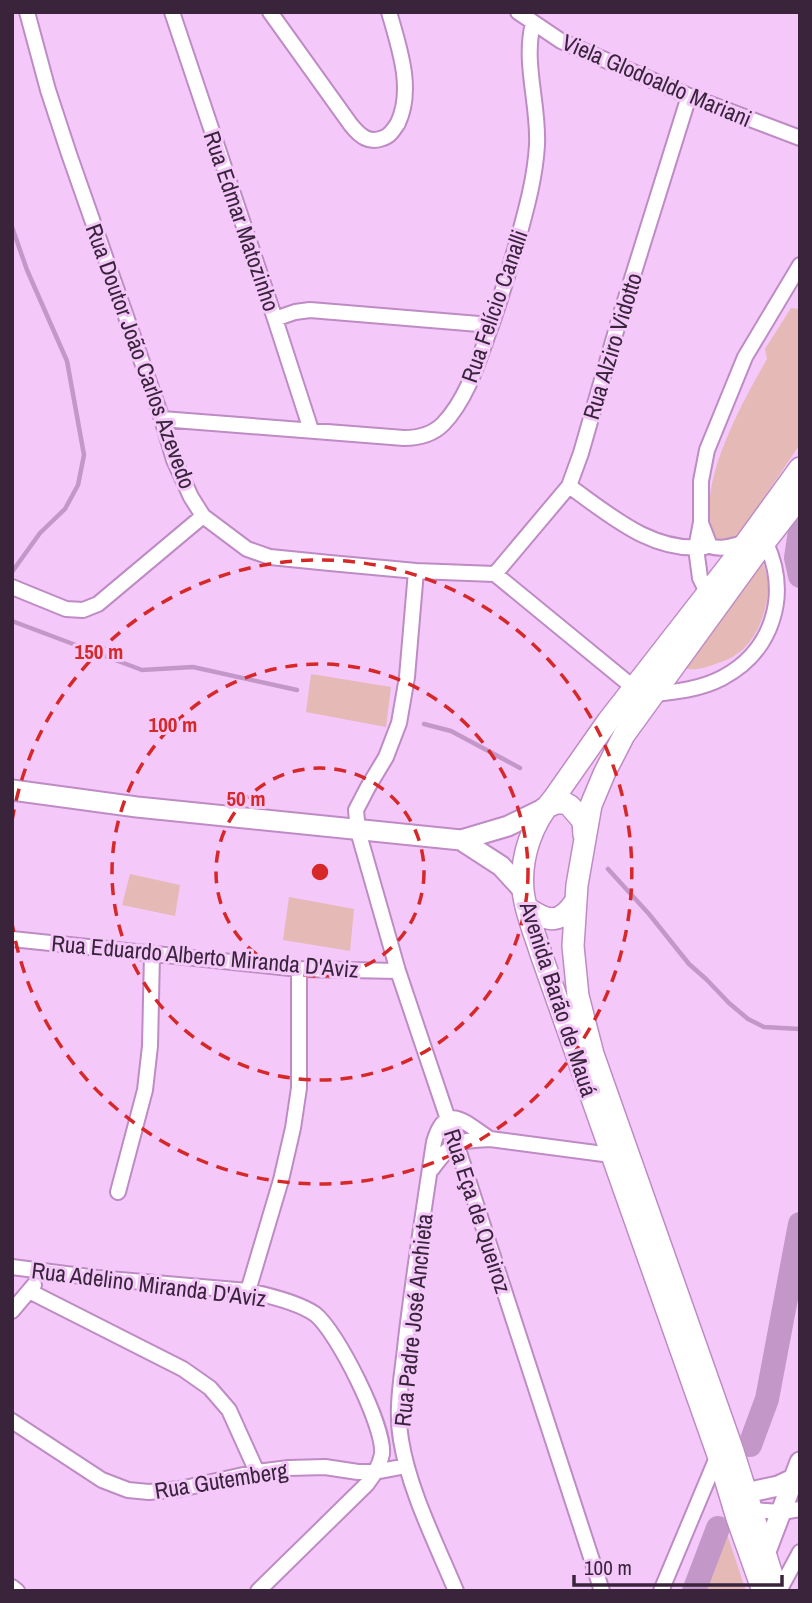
<svg xmlns="http://www.w3.org/2000/svg" width="812" height="1603" font-family="'Archivo Narrow',sans-serif">
<style>
.green{fill:#e5b9b6}
.lines{fill:none;stroke-linecap:round;stroke-linejoin:round}
.stream{stroke:#c398c9;stroke-width:4.5}
.river{stroke:#c398c9;stroke-width:24}
.street-casing{stroke:#bf8bc5;stroke-width:18}
.secondary-casing{stroke:#bf8bc5;stroke-width:23}
.primary-casing{stroke:#bf8bc5;stroke-width:24}
.street{stroke:#fff;stroke-width:14}
.secondary{stroke:#fff;stroke-width:19}
.primary{stroke:#fff;stroke-width:21}
.ring{fill:none;stroke:#d62828;stroke-width:3.5;stroke-dasharray:12 9}
.labels{text-anchor:middle;dominant-baseline:central;stroke-width:6;stroke-linejoin:round;paint-order:stroke}
.street-label{font-size:23px;fill:#39243c;stroke:#f4c8f9}
.centre{fill:#d62828;stroke:#f4c8f9;stroke-width:3.5}
.ring-label{font-size:21px;text-anchor:middle;font-weight:bold;fill:#d62828;stroke:#f4c8f9;stroke-width:6;stroke-linejoin:round;paint-order:stroke}
</style>
<rect width="100%" height="100%" fill="#f4c8f9"/>
<!-- green -->
<path class="green" d="M 791,308 L 800,309 L 800,444 L 734,542 L 718,541 C 688,496 744,400 767,359 L 765,349 Z
M 763,562 C 765,569 767,577 768,584 C 769,604 760,631 746,646 C 739,654 728,660 718,663 C 704,668 694,672 680,667 Z
M 311,674 L 391,687 L 386,727 L 306,712 Z
M 130,874 L 180,885 L 175,916 L 122,905 Z
M 289,897 L 354,909 L 350,951 L 283,940 Z
M 723,1531 L 726,1531 L 746,1591 L 698,1591 Z"/>
<g class="lines">
<!-- stream -->
<path class="stream" d="M 12,227 L 27,270 L 67,361 L 84,455 L 78,485 L 65,509 L 40,533 L 12,572
M 12,621 L 142,670 L 193,667 L 297,690
M 424,724 L 451,731 L 520,768
M 608,869 L 649,914 L 689,964 L 706,979 L 729,1003 L 748,1019 L 764,1027 L 800,1029"/>
<!-- river -->
<path class="river" d="M 800,531 L 796,558 L 800,576
M 750,1445 L 767,1399 L 800,1224
M 694,1591 L 718,1528"/>
<defs>
<path id="street" d="M 27,12 L 48,90 L 69,154 L 162,419 L 174,460 L 191,497 L 203,516 L 247,549 L 270,557 L 330,563 L 416,571 L 495,574 L 634,688
M 172,12 L 275,319 L 311,430
M 270,12 L 351,125 C 360,136 369,144 383,138 C 390,136 394,129 398,123 C 414,89 399,47 389,12
M 518,12 L 561,41 L 689,96 L 800,138
M 275,319 L 295,312 L 310,310 L 491,325
M 162,419 L 404,438 C 419,438 432,435 443,424 C 466,400 477,365 488,334 C 499,304 508,274 517,243 C 526,210 535,179 537,145 C 539,104 523,64 533,23
M 569,486 C 610,515 652,553 705,547
M 416,571 L 407,677 L 399,723 L 386,757 L 368,787 L 356,810 L 358,831 L 398,971 L 456,1143 L 602,1591
M 495,574 L 569,486 L 581,453 L 620,317 L 689,96
M 12,587 L 66,609 L 83,610 L 98,604 L 203,516
M 707,592 L 700,578 L 696,548 L 701,522 L 701,481 L 707,450 L 745,357 L 800,265
M 653,694 C 676,692 701,689 722,678 C 773,651 790,595 766,543 C 747,536 729,553 710,546 L 701,523
M 12,939 L 299,969 L 398,971
M 432,1169 C 452,1141 457,1141 490,1139 L 611,1155
M 118,1192 L 145,1090 L 150,1046 L 152,954
M 12,1267 L 97,1278 L 248,1291 C 267,1295 299,1303 315,1314 C 337,1331 385,1427 382,1454 C 380,1465 374,1475 367,1484 L 258,1591
M 29,1291 L 183,1369 L 210,1388 L 229,1410 L 257,1472
M 248,1291 L 281,1180 L 293,1128 L 299,1088 L 299,969
M 12,1311 L 34,1285
M 12,1421 L 102,1480 L 128,1490 L 149,1492 L 180,1489 L 257,1472 L 289,1468 L 325,1467 L 358,1472 L 375,1472 L 406,1466
M 751,1510 L 782,1512 L 800,1509
M 12,1587 L 17,1591
M 456,1591 C 436,1543 409,1490 401,1440 C 395,1407 403,1372 406,1339 C 414,1273 424,1207 434,1142 C 446,1100 465,1123 490,1139
M 661,1591 L 718,1455
M 779,1591 L 800,1552"/>
<path id="secondary" d="M 12,790 L 137,807 L 461,840 L 508,826 L 545,808
M 461,840 L 501,866 L 523,890
M 746,1493 L 778,1486 L 793,1479
M 765,1554 L 800,1462"/>
<path id="primary" d="M 545,808 L 556,803 L 565,803 L 570,806 L 583,821 L 584,835
M 526,907 C 546,921 559,926 575,902
M 763,1591 L 737,1518 L 718,1455 L 541,954 C 535,934 525,912 523,890 C 520,857 532,823 554,798 L 608,721 L 734,559 L 800,468
M 777,1591 L 732,1448 L 593,1054 L 578,996 L 573,946 L 577,885 L 591,805 L 604,774 L 624,735 L 754,556 L 800,497"/>
</defs>
<!-- street casing -->
<use href="#street" class="street-casing"/>
<!-- secondary casing -->
<use href="#secondary" class="secondary-casing"/>
<!-- primary casing -->
<use href="#primary" class="primary-casing"/>
<!-- street -->
<use href="#street" class="street"/>
<!-- secondary -->
<use href="#secondary" class="secondary"/>
<!-- primary -->
<use href="#primary" class="primary"/>
</g>
<!-- distance rings -->
<g class="ring">
<circle cx="320" cy="872" r="104"/>
<circle cx="320" cy="872" r="208"/>
<path d="M12 821A312 312 0 1 1 12 923"/>
</g>
<g class="labels">
<!-- street labels -->
<g class="street-label">
<text transform="translate(657 80) rotate(23)">Viela Glodoaldo Mariani</text>
<text transform="translate(242 221) rotate(71)">Rua Edmar Matozinho</text>
<text transform="translate(494 306) rotate(-71)">Rua Felício Canalli</text>
<text transform="translate(612 346) rotate(-73)">Rua Alziro Vidotto</text>
<text transform="translate(141 356) rotate(70)">Rua Doutor João Carlos Azevedo</text>
<text transform="translate(205 956) rotate(5)">Rua Eduardo Alberto Miranda D'Aviz</text>
<text transform="translate(559 999) rotate(72)">Avenida Barão de Mauá</text>
<text transform="translate(478 1211) rotate(72)">Rua Eça de Queiroz</text>
<text transform="translate(149 1284) rotate(7)">Rua Adelino Miranda D'Aviz</text>
<text transform="translate(413 1320) rotate(-84)">Rua Padre José Anchieta</text>
<text transform="translate(221 1480) rotate(-9)">Rua Gutemberg</text>
</g>
</g>
<circle cx="320" cy="872" r="10" class="centre"/>
<g class="ring-label">
<text x="99" y="659">150 m</text>
<text x="173" y="732">100 m</text>
<text x="246" y="806">50 m</text>
</g>
<!-- border -->
<rect width="812" height="1603" fill="none" stroke="#39243c" stroke-width="28"/>
<!-- scale -->
<path d="M574 1575v10h208v-10" fill="none" stroke="#39243c" stroke-width="3.5"/>
<text x="584" y="1575" font-size="21" fill="#39243c" stroke="#f4c8f9" stroke-width="5" paint-order="stroke">100 m</text>
</svg>
